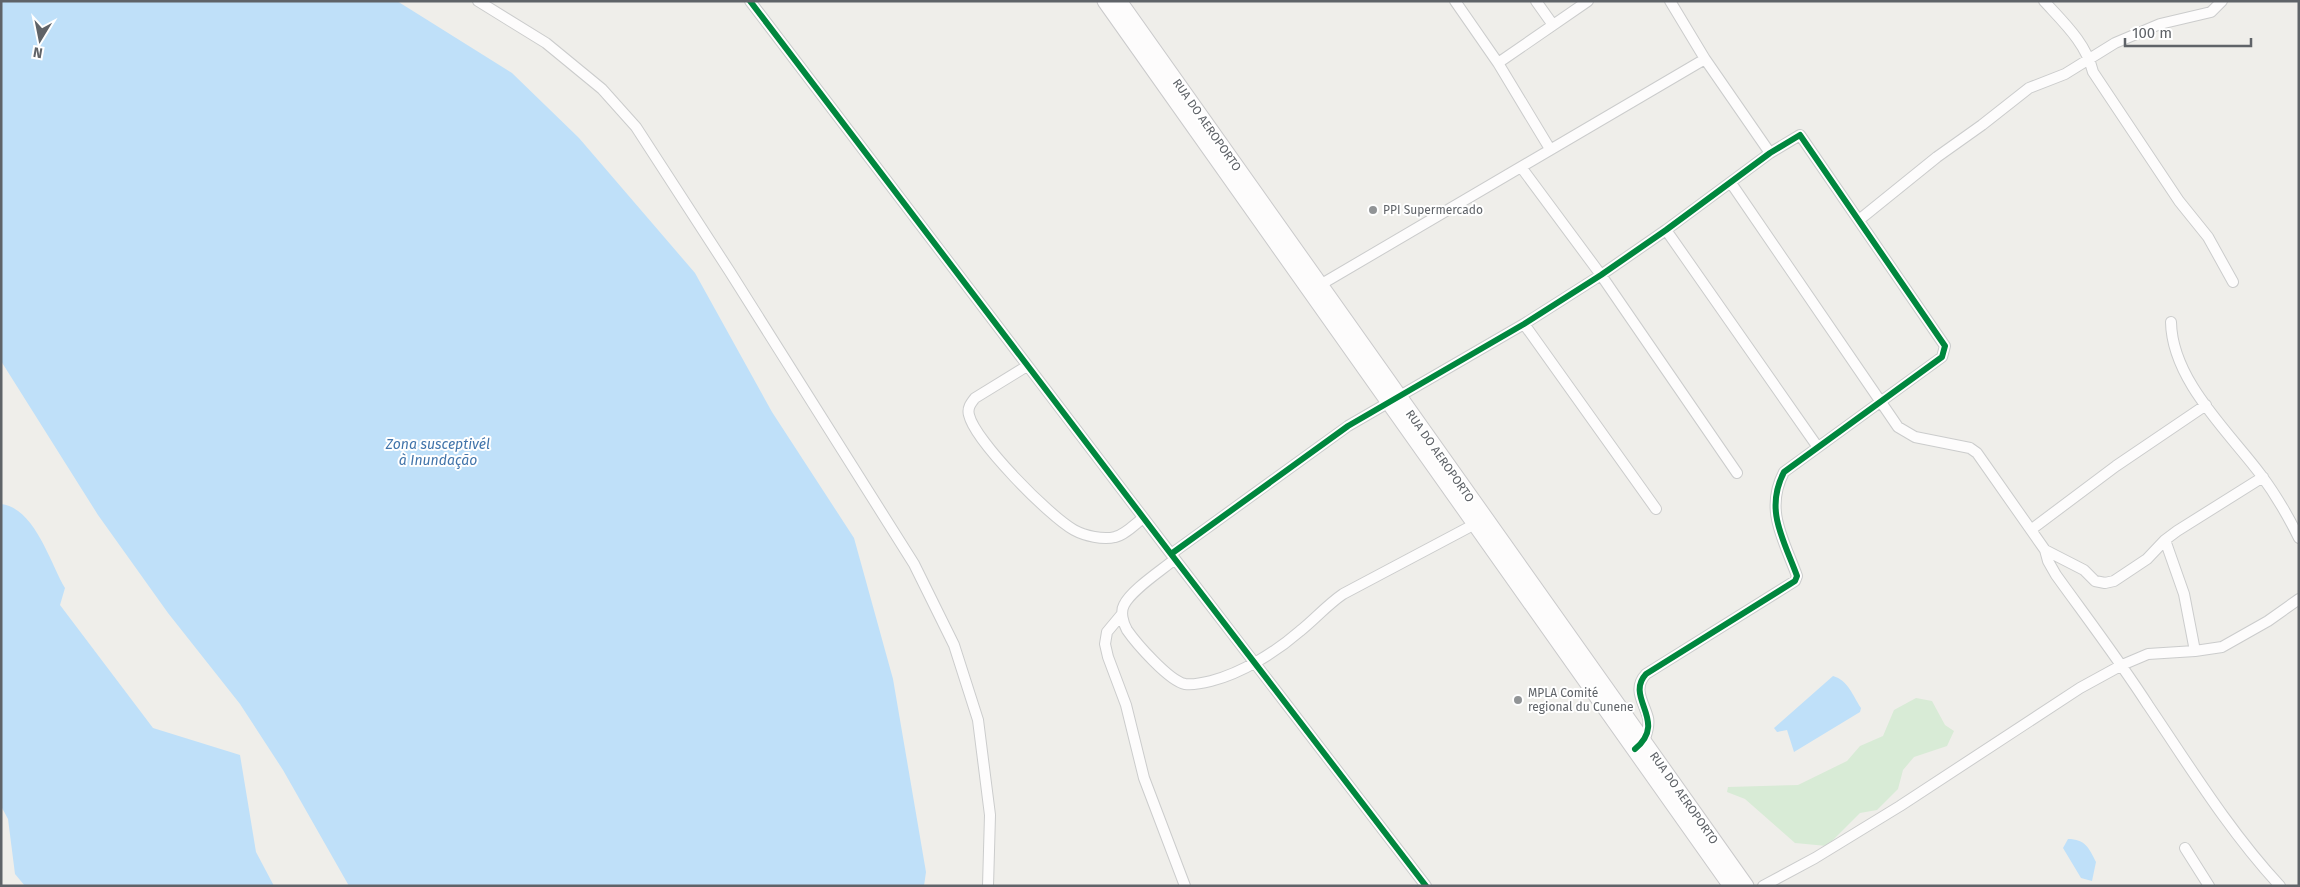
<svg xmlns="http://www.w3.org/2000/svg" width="2300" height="887" font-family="'Fira Sans',sans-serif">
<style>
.green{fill:#d8ebd6}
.water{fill:#bfe0f9}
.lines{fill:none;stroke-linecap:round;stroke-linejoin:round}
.minor-casing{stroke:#cbcccc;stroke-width:12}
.secondary-casing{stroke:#cacacb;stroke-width:17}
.minor{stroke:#fdfcfc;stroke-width:10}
.secondary{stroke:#fdfcfc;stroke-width:15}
.cycleway-casing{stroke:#fff;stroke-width:9}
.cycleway{stroke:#00873e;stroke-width:6}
.poi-dot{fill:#919496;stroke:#fff;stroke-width:2}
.labels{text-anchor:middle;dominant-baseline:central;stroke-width:4;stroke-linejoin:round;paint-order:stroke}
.street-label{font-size:12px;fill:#5f6368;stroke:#fff}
.poi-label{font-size:12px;fill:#5f6368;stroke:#fff;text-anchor:start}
.water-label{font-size:14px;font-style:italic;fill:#4174aa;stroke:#fff}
</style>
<rect width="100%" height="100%" fill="#efeeea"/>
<!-- green -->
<path class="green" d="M 1916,698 L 1932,701 L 1945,725 L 1954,731 L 1947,746 L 1914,757 L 1903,770 L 1898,789 L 1877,810 L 1860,813 L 1827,846 L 1795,843 L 1745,799 L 1727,792 L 1728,787 L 1798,785 L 1847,761 L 1860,746 L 1883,736 L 1894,710 Z"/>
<!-- water -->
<path class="water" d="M 1,1 L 397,1 L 512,73 L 579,138 L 695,273 L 772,412 L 854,538 L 893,679 L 926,872 L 924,886 L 349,886 L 283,770 L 240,704 L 168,613 L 98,515 L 1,361 Z
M 1,504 C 35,508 50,563 65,588 L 60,605 L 153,728 L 240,755 L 256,852 L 274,886 L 25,886 L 15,874 L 8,819 L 1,806 Z
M 1833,676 C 1848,680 1853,696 1861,708 L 1860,712 L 1794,752 L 1787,730 L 1777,732 L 1774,728 Z
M 2068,839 C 2085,839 2089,848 2096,862 L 2092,881 L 2081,878 L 2063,848 Z"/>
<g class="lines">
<defs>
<path id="minor" d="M 478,1 L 546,43 L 602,89 L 636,127 L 730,272 L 914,564 L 954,645 L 978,720 L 990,815 L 988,886
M 750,1 L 1171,554 L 1426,886
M 1455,1 L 1498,63 L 1550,149
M 1536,1 L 1553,25
M 1670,1 L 1705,59 L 1770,153
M 2044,1 C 2064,23 2086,43 2093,72 L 2179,201 L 2208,237 L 2233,282
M 1498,63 L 1588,1
M 1521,167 L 1601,275 L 1737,473
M 1731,183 L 1898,427 L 1915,437 L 1970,448 L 1977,453 L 2045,550 L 2084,570 L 2095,581 L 2105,583 L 2114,581 L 2147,559 L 2165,540 L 2177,531 L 2263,477
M 1859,220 L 1937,157 L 1982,125 L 2029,88 L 2065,74 L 2115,43 L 2160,24 L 2211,12 L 2222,1
M 1666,230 L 1817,446
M 1320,285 L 1705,59
M 2171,322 C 2172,380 2228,431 2261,475 C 2276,495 2288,516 2299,538
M 1524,324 L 1656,509
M 1027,366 L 975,398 C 971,403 967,408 969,415 C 975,441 1049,516 1074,530 C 1085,536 1103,540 1115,537 C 1125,535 1135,524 1143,518
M 2032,529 L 2116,466 L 2206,405
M 2165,540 L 2184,594 L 2195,651
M 2045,550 L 2048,561 L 2056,575 C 2087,618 2119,660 2148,705 C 2190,767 2229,831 2280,886
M 1171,554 L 1348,426 L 1524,324 L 1601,275 L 1666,230 L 1770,153 L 1800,135 L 1945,346 L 1942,357 L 1784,472 C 1764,510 1784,540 1797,576 L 1795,581 L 1646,674 C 1632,689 1644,702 1648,718 C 1650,726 1646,735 1644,742 L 1642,744
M 1175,559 C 1162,570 1131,590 1124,605 C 1120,612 1123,623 1127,630 C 1136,643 1169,681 1185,684 C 1193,685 1203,683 1211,681 C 1242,673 1276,652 1300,631 C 1315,619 1327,605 1343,594 L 1475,524
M 1122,614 L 1107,632 L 1105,644 L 1108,657 L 1126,705 L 1144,778 L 1185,886
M 2185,848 L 2209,886
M 1763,886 L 1815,858 L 1900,806 L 2080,688 L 2122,665 L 2148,654 L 2195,651 L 2222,647 L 2268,621 L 2299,599"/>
<path id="secondary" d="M 1105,1 L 1731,886
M 1119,1 L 1746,886"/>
</defs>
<!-- minor casing -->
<use href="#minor" class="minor-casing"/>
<!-- secondary casing -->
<use href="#secondary" class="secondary-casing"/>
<!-- minor -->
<use href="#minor" class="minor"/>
<!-- secondary -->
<use href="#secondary" class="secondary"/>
<defs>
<path id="cycleway" d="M 750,1 L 1171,554 L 1426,886
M 1171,554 L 1348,426 L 1524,324 L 1601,275 L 1666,230 L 1770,153 L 1800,135 L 1945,346 L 1942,357 L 1784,472 C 1764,510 1784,540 1797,576 L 1795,581 L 1646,674 C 1624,698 1669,721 1635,749"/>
</defs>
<!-- cycleway casing -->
<use href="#cycleway" class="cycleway-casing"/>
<!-- cycleway -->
<use href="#cycleway" class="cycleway"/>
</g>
<!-- markers -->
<g class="poi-dot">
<circle cx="1373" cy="210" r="5"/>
<circle cx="1518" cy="700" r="5"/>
</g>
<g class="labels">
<!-- street labels -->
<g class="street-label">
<text transform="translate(1207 125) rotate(55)">RUA DO AEROPORTO</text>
<text transform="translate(1440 456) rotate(55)">RUA DO AEROPORTO</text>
<text transform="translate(1684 798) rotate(55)">RUA DO AEROPORTO</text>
</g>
<!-- poi labels -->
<g class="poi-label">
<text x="1383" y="210">PPI Supermercado</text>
<text x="1528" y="693">MPLA Comité<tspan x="1528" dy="14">regional du Cunene</tspan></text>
</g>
<!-- water labels -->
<g class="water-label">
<text x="438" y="444">Zona susceptivél<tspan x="438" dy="16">à Inundação</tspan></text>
</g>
</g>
<!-- border -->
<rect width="2300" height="887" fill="none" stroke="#5f6368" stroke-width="5"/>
<!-- north arrow -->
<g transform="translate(40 40) rotate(190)" stroke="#ffffff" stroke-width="4" paint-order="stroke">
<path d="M0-4L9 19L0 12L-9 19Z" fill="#5f6368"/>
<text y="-8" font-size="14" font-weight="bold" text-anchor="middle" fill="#5f6368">N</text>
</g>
<!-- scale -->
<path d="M2125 38v8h126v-8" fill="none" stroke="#5f6368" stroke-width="2.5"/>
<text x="2132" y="38" font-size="15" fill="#5f6368" stroke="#ffffff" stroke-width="4" paint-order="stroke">100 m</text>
</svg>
